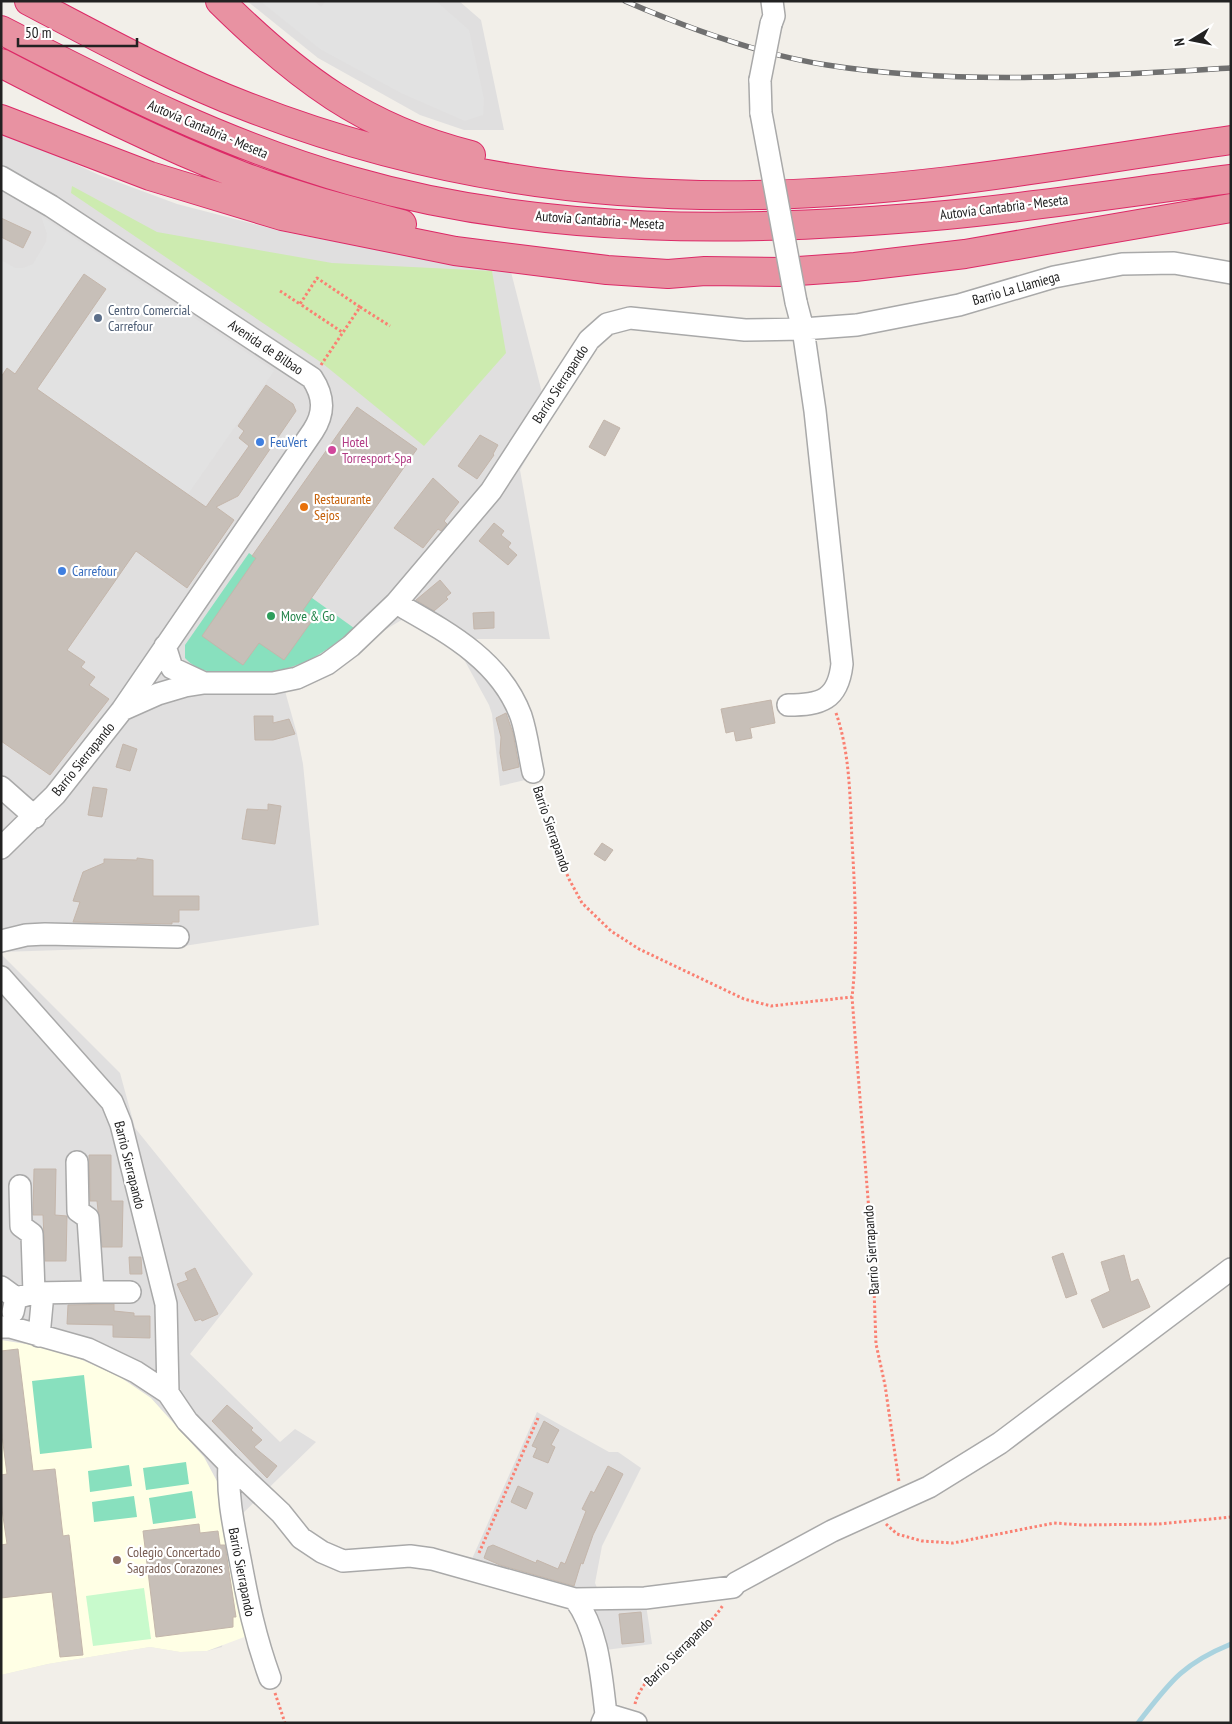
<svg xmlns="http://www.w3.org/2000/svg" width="1232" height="1724" font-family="'PT Sans Narrow',sans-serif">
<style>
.residential{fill:#e0dfdf}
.education{fill:#ffffe5}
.grass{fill:#cdebb0}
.park{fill:#c8facc}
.pitch{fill:#88e0be}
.parking{fill:#e2e2e2}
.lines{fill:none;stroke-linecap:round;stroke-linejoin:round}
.stream{stroke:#aad3df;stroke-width:5}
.building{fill:#c7bfb8;stroke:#c4b6ab}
.minor-casing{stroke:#a9a9a9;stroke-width:24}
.highway-casing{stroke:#dc2a67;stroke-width:30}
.path{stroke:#fa8072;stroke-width:3;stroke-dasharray:2.5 2.5;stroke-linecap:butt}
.minor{stroke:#fff;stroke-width:21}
.highway{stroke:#e892a2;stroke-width:28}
.rail-casing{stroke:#707070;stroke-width:5.5}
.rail{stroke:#fff;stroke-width:4;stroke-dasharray:11;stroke-linecap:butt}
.minor-bridge-casing{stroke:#a9a9a9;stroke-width:24;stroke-linecap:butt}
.minor-bridge{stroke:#fff;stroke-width:21}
.service-dot{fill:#5c6f8a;stroke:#fff;stroke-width:2}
.shop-dot{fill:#3f7fe0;stroke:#fff;stroke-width:2}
.hotel-dot{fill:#d1479c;stroke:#fff;stroke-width:2}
.food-dot{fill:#e8710a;stroke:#fff;stroke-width:2}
.leisure-dot{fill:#2e9e5b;stroke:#fff;stroke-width:2}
.education-dot{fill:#8d6e63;stroke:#fff;stroke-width:2}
.labels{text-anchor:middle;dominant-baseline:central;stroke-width:4.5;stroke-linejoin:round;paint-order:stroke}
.street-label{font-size:14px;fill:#222;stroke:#fff}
.service-label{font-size:14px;fill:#4e5e75;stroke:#fff;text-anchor:start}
.shop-label{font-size:14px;fill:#366cbe;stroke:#fff;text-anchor:start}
.hotel-label{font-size:14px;fill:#b23c85;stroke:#fff;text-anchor:start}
.food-label{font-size:14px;fill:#c56008;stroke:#fff;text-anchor:start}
.leisure-label{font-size:14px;fill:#27864d;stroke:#fff;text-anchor:start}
.education-label{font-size:14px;fill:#785e54;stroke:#fff;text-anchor:start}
</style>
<rect width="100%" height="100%" fill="#f2efe9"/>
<!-- residential -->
<path class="residential" d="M 247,1 L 459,1 L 481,20 L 504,130 L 464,130 L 420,115 L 318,58 Z
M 1,129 L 99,175 L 177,204 L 289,233 L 448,263 L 511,272 L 549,420 L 520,470 L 550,639 L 473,639 L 521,703 L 538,777 L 500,786 L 492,714 L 489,705 L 455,643 L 408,616 L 285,691 L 297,734 L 303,764 L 319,925 L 184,946 L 1,952 Z
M 1,954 L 120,1073 L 135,1128 L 253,1274 L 190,1354 L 280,1442 L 295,1429 L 316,1442 L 242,1514 L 222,1647 L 207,1651 L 180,1652 L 150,1647 L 48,1664 L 1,1675 Z
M 537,1412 L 609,1452 L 618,1452 L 641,1468 L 602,1546 L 595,1583 L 598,1590 L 644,1592 L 652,1644 L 590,1652 L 581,1622 L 565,1606 L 464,1577 Z"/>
<!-- education -->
<path class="education" d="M 1,1340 L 39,1346 L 80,1359 L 120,1377 L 151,1398 L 204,1457 L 219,1485 L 247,1636 L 207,1651 L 180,1652 L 150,1647 L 48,1664 L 1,1675 Z"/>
<!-- grass -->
<path class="grass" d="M 72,186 L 157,232 L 332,263 L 492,271 L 506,353 L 424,446 L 322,363 L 71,193 Z"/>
<!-- park -->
<path class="park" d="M 144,1588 L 151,1639 L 93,1646 L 86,1596 Z"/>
<!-- pitch -->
<path class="pitch" d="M 249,553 L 354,628 C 313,664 286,675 231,673 C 213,673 198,672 185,658 L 185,645 Z
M 84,1375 L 92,1448 L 40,1454 L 32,1381 Z
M 186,1462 L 189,1484 L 146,1490 L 143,1468 Z
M 129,1465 L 132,1486 L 90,1492 L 88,1471 Z
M 192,1491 L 196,1518 L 153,1524 L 149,1498 Z
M 134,1496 L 137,1517 L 94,1522 L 92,1502 Z"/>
<!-- parking -->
<path class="parking" d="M 260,1 L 314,1 L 321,7 L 326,1 L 436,1 L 469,30 L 484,99 L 483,115 L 465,121 L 401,93 L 320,49 Z
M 41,216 L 274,371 L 188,494 L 8,369 L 1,377 L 1,260 L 15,268 L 23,268 L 33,264 L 46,242 L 47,234 Z"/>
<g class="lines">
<!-- stream -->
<path class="stream" d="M 1138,1723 C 1170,1682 1182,1664 1231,1644"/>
</g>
<!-- building -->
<path class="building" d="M 1,218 L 31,232 L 23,248 L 1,237 Z
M 84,274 L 106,289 L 37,389 L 206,507 L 249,446 L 239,438 L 244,431 L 238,426 L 266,385 L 293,404 L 296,411 L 238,496 L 216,507 L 234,520 L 187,588 L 136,551 L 67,650 L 85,662 L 81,667 L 95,677 L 89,685 L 109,699 L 50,775 L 1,741 L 1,377 L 7,368 L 15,374 Z
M 357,407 L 417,449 L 303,610 L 314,618 L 284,660 L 259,643 L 243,665 L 202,636 L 256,558 L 252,556 Z
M 604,420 L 620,428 L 605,456 L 589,447 Z
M 480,435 L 498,445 L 493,454 L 494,455 L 477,479 L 458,466 Z
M 433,478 L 459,502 L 444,521 L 447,524 L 441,531 L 438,529 L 423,548 L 394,528 Z
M 494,523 L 504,531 L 501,535 L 511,543 L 508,547 L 517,555 L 508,565 L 479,541 Z
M 440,580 L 451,593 L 446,597 L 448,599 L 434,611 L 416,600 Z
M 494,612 L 494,628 L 474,629 L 473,613 Z
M 771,700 L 775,723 L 750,728 L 752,738 L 736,741 L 734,731 L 726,733 L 721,709 Z
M 506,713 L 513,733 L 519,767 L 503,771 L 500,753 L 501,737 L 496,718 Z
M 254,716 L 273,716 L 273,723 L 289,719 L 295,734 L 273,740 L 255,740 Z
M 123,744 L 137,749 L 130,771 L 116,767 Z
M 93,787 L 107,789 L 102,817 L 88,815 Z
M 268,804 L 281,806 L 275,844 L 242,839 L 247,809 L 268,810 Z
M 602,843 L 613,850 L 605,861 L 594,854 Z
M 137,858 L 153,860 L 153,896 L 199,896 L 199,910 L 179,910 L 179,922 L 172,922 L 172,924 L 73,922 L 80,902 L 73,901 L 83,872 L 104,863 L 104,859 L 137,860 Z
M 89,1155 L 111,1155 L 111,1201 L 123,1201 L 122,1247 L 102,1247 L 97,1201 L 90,1201 Z
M 34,1169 L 56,1169 L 55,1215 L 67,1216 L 66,1261 L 45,1261 L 43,1215 L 33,1215 Z
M 1063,1253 L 1077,1294 L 1066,1298 L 1052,1257 Z
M 1124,1255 L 1131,1282 L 1138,1279 L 1150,1307 L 1103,1328 L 1091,1300 L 1110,1291 L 1101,1262 Z
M 129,1257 L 141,1257 L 142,1274 L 130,1274 Z
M 195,1268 L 218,1314 L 202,1321 L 201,1319 L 195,1321 L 177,1284 L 188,1280 L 185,1273 Z
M 114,1304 L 114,1311 L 134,1313 L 134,1316 L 150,1316 L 150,1338 L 113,1337 L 113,1325 L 67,1324 L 68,1305 Z
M 18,1349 L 33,1471 L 55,1469 L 63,1536 L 69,1535 L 83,1655 L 60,1657 L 52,1592 L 1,1598 L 1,1545 L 7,1544 L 1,1502 L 1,1475 L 7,1474 L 1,1428 L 1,1351 Z
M 227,1405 L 253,1428 L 251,1430 L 262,1440 L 254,1447 L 277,1466 L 267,1478 L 212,1421 Z
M 544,1421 L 559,1430 L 551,1445 L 555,1447 L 548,1463 L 533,1457 L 537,1448 L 532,1446 Z
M 608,1466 L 623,1474 L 593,1535 L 583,1564 L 581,1563 L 574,1586 L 500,1565 L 484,1558 L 488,1547 L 493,1545 L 536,1563 L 537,1560 L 558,1569 L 561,1562 L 565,1564 L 586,1511 L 582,1509 L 591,1491 L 594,1493 Z
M 518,1486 L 533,1493 L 526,1509 L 511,1502 Z
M 199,1524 L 200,1533 L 218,1531 L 220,1545 L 225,1545 L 236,1617 L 233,1617 L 233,1627 L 156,1637 L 143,1531 Z
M 641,1612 L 644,1642 L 622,1644 L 619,1614 Z"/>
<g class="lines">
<defs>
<path id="minor" d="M 771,24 L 774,16 L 772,1
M 760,80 L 761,113
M 1,177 L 51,206 L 312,378 C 324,396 325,413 313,431 L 122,710 L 55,795 L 1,848
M 396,603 C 445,631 500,659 521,716 C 527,734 529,754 533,772
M 165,646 L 172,668 L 204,683
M 788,705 C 821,705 838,700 842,664 L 815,411 L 803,329 L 796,302
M 122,710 L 158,694 L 185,686 L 204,683 L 273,683 L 297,678 L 327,664 L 351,646 L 396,603 L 491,491 L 589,340 L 607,324 L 630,318 L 745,330 L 803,329 L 857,325 L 959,305 L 1054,277 L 1122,264 L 1174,263 L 1231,273
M 1,787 L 35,817
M 1,941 L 26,935 L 45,934 L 178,937
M 1,977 L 112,1102 L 121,1124 L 166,1304 L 168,1393
M 20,1186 L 21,1226 L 32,1234 L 34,1293
M 1,1287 L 16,1298 L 13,1312
M 93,1292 L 130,1292
M 16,1298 L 34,1293 L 93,1292 L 88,1218 L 78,1211 L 77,1162
M 1,1327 L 10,1327 L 88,1349 L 136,1372 L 168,1393 L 187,1421 L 229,1464 L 281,1513 L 301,1538 L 322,1552 L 343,1561 L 410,1556 L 432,1559 L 575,1599 L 645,1598 L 733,1587 L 736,1583 L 832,1531 L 929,1487 L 1000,1443 L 1231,1269
M 39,1336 L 43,1293
M 229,1464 C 227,1497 234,1527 240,1559 C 248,1602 255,1637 270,1678
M 575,1599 C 599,1632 601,1675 606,1714 L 602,1723
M 606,1714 L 636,1723"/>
<path id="highway" d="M 29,1 C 101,39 172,78 248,107 C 410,170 581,198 754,195 C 914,193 1073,163 1231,140
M 220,1 C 296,76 365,129 471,155
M 1,30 C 115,89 228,146 352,181 C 543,236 750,233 946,215 C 1041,206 1136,191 1231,179
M 1,63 C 80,104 159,144 242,176 C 294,196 349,210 402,224
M 1,119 L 150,176 L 282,216 L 455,251 L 607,270 L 668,274 L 705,271 L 784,272 L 855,267 L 965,254 L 1231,208"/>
</defs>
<!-- minor casing -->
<use href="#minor" class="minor-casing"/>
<!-- highway casing -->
<use href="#highway" class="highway-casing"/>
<!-- path -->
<path class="path" d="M 280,291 L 300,304
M 360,307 L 390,326
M 321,365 L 360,307 L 317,278 L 300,304 L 342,332
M 836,713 C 850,753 850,798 852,841 C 855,893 858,946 852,997 L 873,1262 L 876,1344 L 885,1385 L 899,1482
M 538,789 L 558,853 L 569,879 L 582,903 L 611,931 L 639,949 L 744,999 L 771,1006 L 852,997
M 886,1524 L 897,1534 L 922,1541 L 953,1543 L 1054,1523 L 1082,1525 L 1159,1524 L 1231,1517
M 479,1553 L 538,1418
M 275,1693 L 285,1723
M 635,1704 C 643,1669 703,1638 723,1605"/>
<!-- minor -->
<use href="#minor" class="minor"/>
<!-- highway -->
<use href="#highway" class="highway"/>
<defs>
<path id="rail" d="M 625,1 C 685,27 762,55 827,65 C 961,86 1096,76 1231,68"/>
</defs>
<!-- rail casing -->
<use href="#rail" class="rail-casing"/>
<!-- rail -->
<use href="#rail" class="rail"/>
<defs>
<path id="minor-bridge" d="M 760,80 L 771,24
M 761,113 L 796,302"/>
</defs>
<!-- minor-bridge casing -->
<use href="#minor-bridge" class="minor-bridge-casing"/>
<!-- minor-bridge -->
<use href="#minor-bridge" class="minor-bridge"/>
</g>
<!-- markers -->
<circle class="service-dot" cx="98" cy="318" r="5"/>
<g class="shop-dot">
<circle cx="260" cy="442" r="5"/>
<circle cx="62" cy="571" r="5"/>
</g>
<circle class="hotel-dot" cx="332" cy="450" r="5"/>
<circle class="food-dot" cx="304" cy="507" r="5"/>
<circle class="leisure-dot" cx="271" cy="616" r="5"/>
<circle class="education-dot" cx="117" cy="1560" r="5"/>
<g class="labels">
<!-- street labels -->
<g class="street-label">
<text transform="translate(208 129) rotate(23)">Autovía Cantabria - Meseta</text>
<text transform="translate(1004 207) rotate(-7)">Autovía Cantabria - Meseta</text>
<text transform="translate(600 220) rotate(4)">Autovía Cantabria - Meseta</text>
<text transform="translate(1016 288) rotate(-16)">Barrio La Llamiega</text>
<text transform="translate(266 347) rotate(34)">Avenida de Bilbao</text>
<text transform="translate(560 384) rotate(-57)">Barrio Sierrapando</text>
<text transform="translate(83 759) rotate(-51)">Barrio Sierrapando</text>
<text transform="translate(552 829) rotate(71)">Barrio Sierrapando</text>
<text transform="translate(130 1165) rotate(76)">Barrio Sierrapando</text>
<text transform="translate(871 1250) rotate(-94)">Barrio Sierrapando</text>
<text transform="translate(242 1572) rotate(79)">Barrio Sierrapando</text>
<text transform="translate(678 1652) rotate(-45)">Barrio Sierrapando</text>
</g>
<!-- service labels -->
<g class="service-label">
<text x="108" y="310">Centro Comercial<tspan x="108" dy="16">Carrefour</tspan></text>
</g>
<!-- shop labels -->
<g class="shop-label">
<text x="270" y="442">FeuVert</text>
<text x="72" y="571">Carrefour</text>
</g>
<!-- hotel labels -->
<g class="hotel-label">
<text x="342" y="442">Hotel<tspan x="342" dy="16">Torresport Spa</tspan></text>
</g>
<!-- food labels -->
<g class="food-label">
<text x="314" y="499">Restaurante<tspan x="314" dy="16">Sejos</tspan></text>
</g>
<!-- leisure labels -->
<g class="leisure-label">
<text x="281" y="616">Move &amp; Go</text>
</g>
<!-- education labels -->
<g class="education-label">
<text x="127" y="1552">Colegio Concertado<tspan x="127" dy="16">Sagrados Corazones</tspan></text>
</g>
</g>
<!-- border -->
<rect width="1232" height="1724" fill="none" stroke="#222222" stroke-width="5"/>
<!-- north arrow -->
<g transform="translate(1192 40) rotate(260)" stroke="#ffffff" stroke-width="4" paint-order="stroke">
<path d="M0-4L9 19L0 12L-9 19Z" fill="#222222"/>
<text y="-8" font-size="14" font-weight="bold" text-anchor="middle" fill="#222222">N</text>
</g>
<!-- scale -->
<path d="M18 38v8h119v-8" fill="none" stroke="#222222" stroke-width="2.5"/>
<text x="25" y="38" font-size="15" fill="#222222" stroke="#ffffff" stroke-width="4" paint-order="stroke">50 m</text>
</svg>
